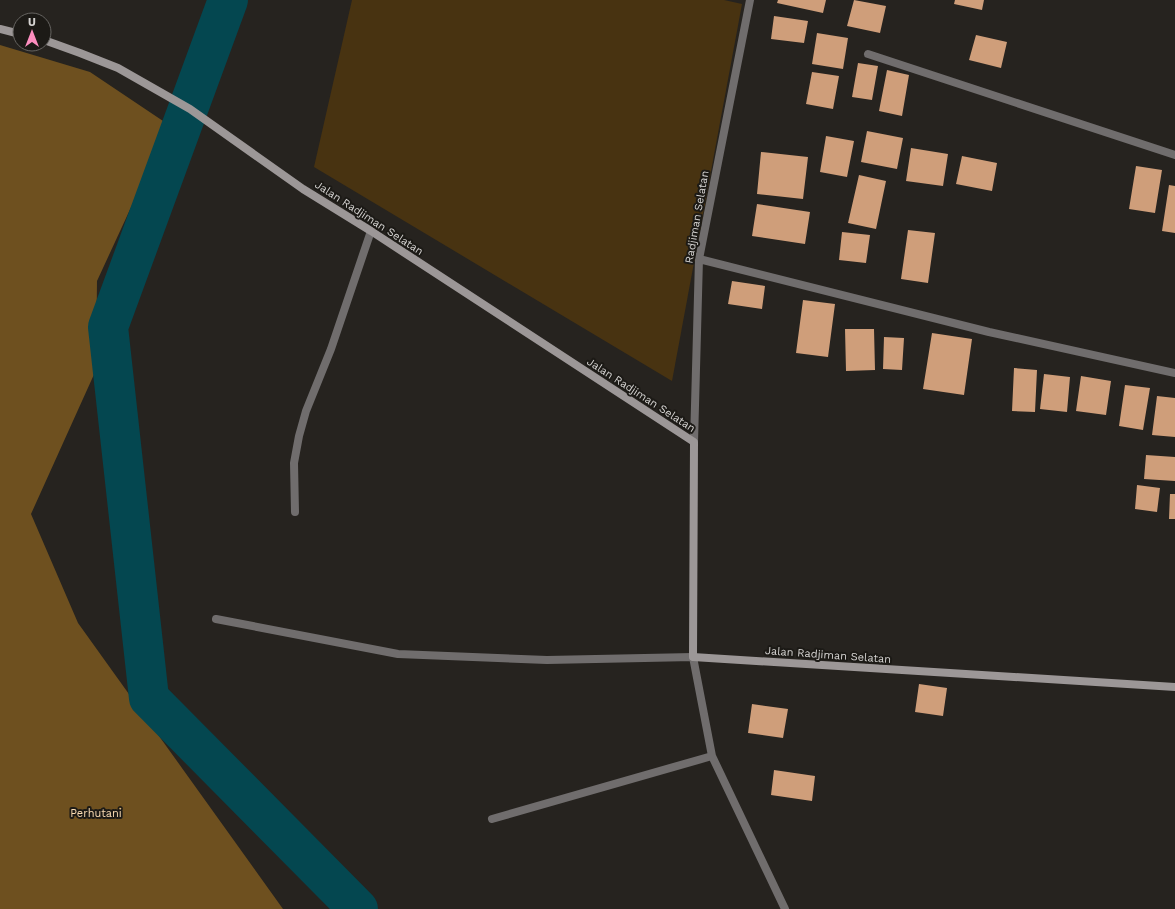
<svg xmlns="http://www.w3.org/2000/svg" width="1175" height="909" font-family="'Work Sans',sans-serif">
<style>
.green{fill:#483311}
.forest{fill:#6e501f}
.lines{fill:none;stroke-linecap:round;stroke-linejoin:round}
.river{stroke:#044750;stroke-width:40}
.building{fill:#cf9e7a}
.street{stroke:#706d6d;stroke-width:8}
.secondary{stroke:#9c9797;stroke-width:8}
.labels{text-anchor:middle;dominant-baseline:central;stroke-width:4;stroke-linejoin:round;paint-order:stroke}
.street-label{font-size:11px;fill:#d6d4d2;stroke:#1c1a16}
.park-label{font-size:11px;fill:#fbdcb3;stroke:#1c1a16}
</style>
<rect width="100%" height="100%" fill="#26231f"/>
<!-- green -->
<path class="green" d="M 352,0 L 724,0 L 742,4 L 672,381 L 314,167 Z"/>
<!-- forest -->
<path class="forest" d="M 0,45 L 90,72 L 169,125 L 97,281 L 96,370 L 31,514 L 78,623 L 283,909 L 0,909 Z"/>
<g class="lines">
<!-- river -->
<path class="river" d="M 228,0 L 108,327 L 149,698 L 358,909"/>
</g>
<!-- building -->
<path class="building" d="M 778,0 L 826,0 L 823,13 L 777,3 Z
M 854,0 L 886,6 L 880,33 L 847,26 Z
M 955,0 L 984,0 L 982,10 L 954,4 Z
M 774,16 L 808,21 L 804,43 L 771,39 Z
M 817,33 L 848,38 L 843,69 L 812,64 Z
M 976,35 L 1007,42 L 1001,68 L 969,60 Z
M 858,63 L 878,66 L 872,100 L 852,97 Z
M 887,70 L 909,75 L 902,116 L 879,111 Z
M 812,72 L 839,76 L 833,109 L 806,104 Z
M 867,131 L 903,138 L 897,169 L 861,162 Z
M 826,136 L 854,141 L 847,177 L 820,172 Z
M 911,148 L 948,154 L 943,186 L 906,181 Z
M 761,152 L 808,157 L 803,199 L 757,194 Z
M 962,156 L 997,163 L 992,191 L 956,184 Z
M 1136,166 L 1162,170 L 1155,213 L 1129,209 Z
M 859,175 L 886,181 L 876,229 L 848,223 Z
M 1169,185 L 1175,186 L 1175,233 L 1162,231 Z
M 757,204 L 810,212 L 805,244 L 752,236 Z
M 908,230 L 935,233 L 928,283 L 901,279 Z
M 842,232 L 870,235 L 866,263 L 839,260 Z
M 732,281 L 765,286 L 762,309 L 728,304 Z
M 803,300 L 835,304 L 828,357 L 796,353 Z
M 845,329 L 874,329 L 875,370 L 846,371 Z
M 932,333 L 972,339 L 964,395 L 923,389 Z
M 884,337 L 904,338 L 902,370 L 883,369 Z
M 1014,368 L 1037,370 L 1035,412 L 1012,411 Z
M 1044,374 L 1070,377 L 1067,412 L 1040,409 Z
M 1081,376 L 1111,381 L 1106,415 L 1076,411 Z
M 1125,385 L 1150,388 L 1143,430 L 1119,426 Z
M 1157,396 L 1175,398 L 1175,437 L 1152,435 Z
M 1146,455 L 1175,457 L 1175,481 L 1144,479 Z
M 1137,485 L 1160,488 L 1157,512 L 1135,509 Z
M 1170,494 L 1175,494 L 1175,519 L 1169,519 Z
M 919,684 L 947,688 L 943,716 L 915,712 Z
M 752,704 L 788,709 L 783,738 L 748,733 Z
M 774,770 L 815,776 L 812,801 L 771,795 Z"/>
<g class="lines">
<!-- street -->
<path class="street" d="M 868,54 L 1175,155
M 699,259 L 989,332 L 1175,373
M 694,442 L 699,259 L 750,0
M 295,512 L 294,463 L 299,436 L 306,411 L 331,349 L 371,231
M 216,619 L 398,654 L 547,660 L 693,657 L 712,756 L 785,909
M 492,819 L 712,756"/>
<!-- secondary -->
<path class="secondary" d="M 0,29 L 20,34
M 44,40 L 80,53 L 118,68 L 190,109 L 303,189 L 371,231 L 694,442 L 693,657 L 1175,687"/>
</g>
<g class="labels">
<!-- street labels -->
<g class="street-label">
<text transform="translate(697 217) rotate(-80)">Radjiman Selatan</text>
<text transform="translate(369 218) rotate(33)">Jalan Radjiman Selatan</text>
<text transform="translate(641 395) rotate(33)">Jalan Radjiman Selatan</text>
<text transform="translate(828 655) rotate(4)">Jalan Radjiman Selatan</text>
</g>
<!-- park labels -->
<g class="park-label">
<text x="96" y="813">Perhutani</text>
</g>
</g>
<!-- north arrow -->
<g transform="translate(32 32)"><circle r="19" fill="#1c1a16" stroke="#666461"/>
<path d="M0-3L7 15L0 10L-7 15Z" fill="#fd8ebf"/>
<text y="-6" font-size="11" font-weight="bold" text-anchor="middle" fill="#d6d4d2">U</text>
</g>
</svg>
